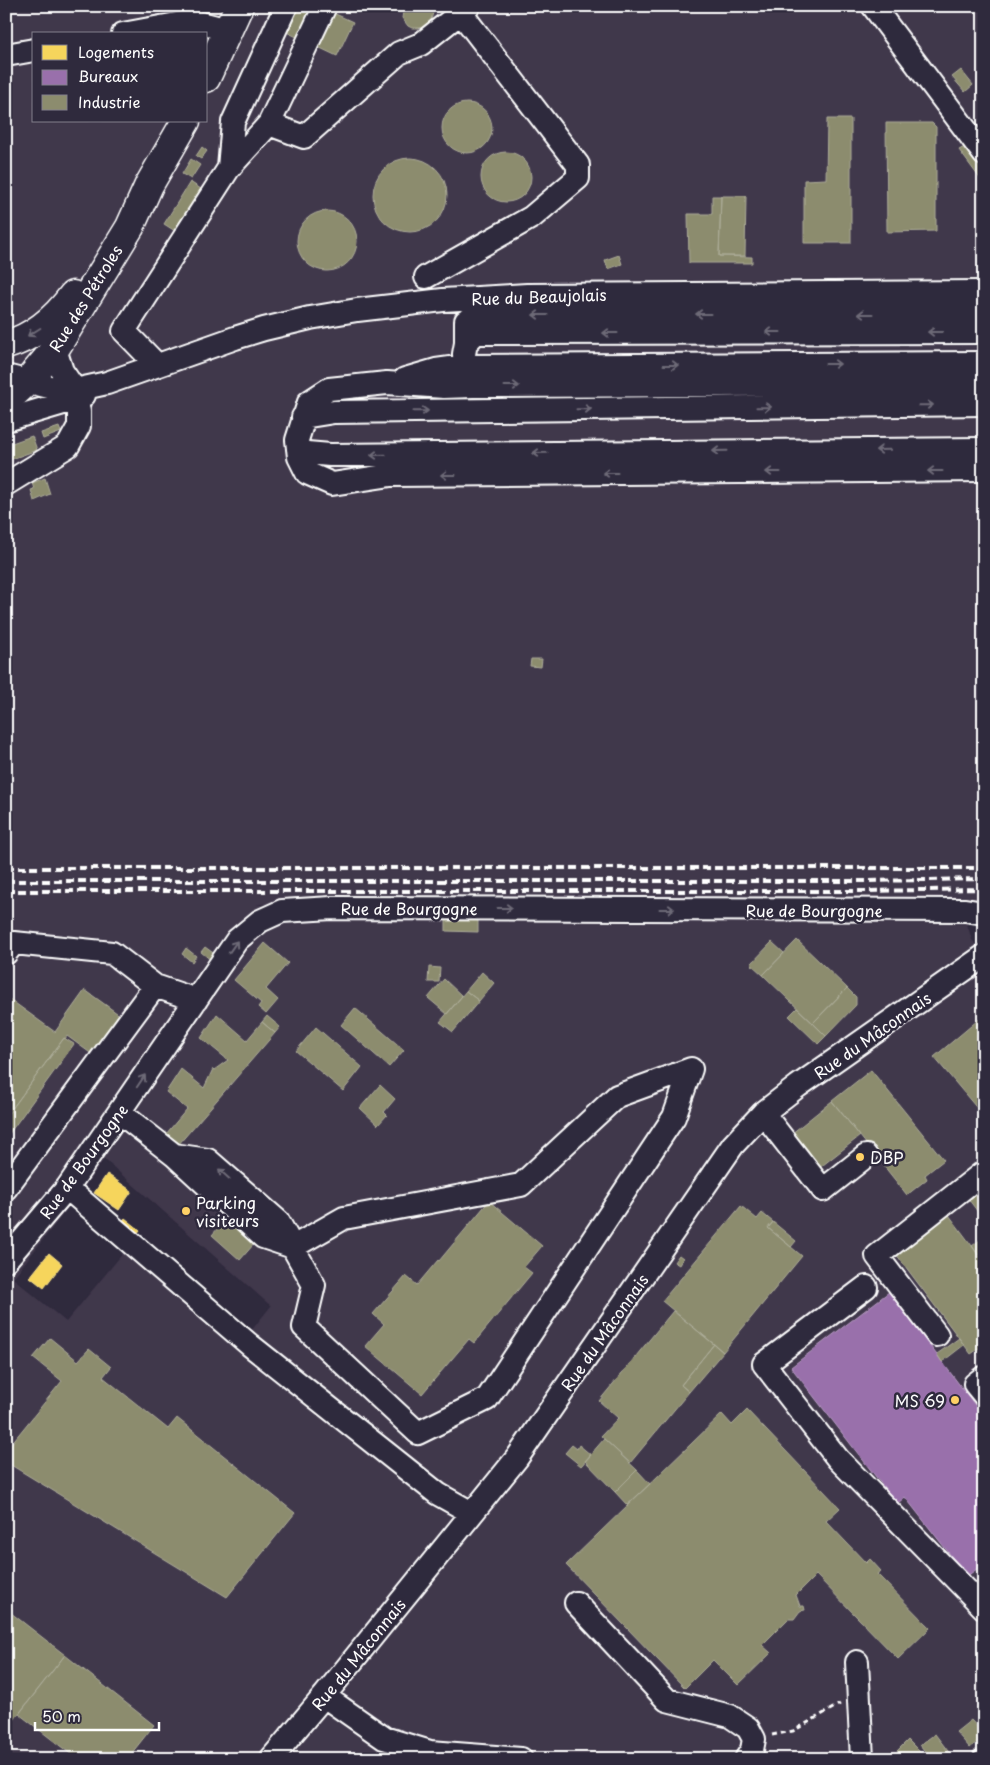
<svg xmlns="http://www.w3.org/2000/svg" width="990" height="1765" font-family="'Playpen Sans',sans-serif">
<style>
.built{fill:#41374c;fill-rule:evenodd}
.homes{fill:#f6d55c;stroke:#f9e28d}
.offices{fill:#9970ab;stroke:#b89bc4}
.industry{fill:#8c8c6e;stroke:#aeae9a}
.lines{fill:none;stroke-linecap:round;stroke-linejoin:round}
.minor-casing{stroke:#fff;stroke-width:26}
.major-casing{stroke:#fff;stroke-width:31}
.path{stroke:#fff;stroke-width:3;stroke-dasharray:5 4;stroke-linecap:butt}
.minor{stroke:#2f2a3d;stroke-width:22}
.major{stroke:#2f2a3d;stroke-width:28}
.rail{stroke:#fff;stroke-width:4;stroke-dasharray:8 4;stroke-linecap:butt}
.oneway{stroke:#6d6a77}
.poi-dot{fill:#ffd166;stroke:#2f2a3d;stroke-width:2}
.labels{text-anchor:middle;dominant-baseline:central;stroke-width:5;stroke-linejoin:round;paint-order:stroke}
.street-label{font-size:16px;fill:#fff;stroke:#2f2a3d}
.poi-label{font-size:16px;fill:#fff;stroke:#2f2a3d;text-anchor:start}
</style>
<rect width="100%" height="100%" fill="#2f2a3d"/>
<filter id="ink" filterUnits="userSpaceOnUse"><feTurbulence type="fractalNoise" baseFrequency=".02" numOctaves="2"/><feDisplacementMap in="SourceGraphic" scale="10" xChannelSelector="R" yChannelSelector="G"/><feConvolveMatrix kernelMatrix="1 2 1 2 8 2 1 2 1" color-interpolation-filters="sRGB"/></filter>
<g filter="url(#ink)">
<!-- built -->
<path class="built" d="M 6,6 L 984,6 L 984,899 L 256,904 L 329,917 L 965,918 L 972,940 L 984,954 L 984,1759 L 6,1759 ZM 34,34 L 206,34 L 206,121 L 34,121 ZM 104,1159 L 271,1306 L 247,1336 L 134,1240 L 66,1322 L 13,1278 L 85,1186 Z"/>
<!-- homes -->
<path class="homes" d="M 107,1174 L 132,1191 L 119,1210 L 94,1193 Z
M 125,1218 L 140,1230 L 134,1238 L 119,1225 Z
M 49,1253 L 62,1264 L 44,1288 L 30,1277 Z"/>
<!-- offices -->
<path class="offices" d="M 889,1292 L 984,1417 L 984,1564 L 967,1576 L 905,1497 L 897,1504 L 791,1367 Z"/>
<!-- industry -->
<path class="industry" d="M 291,6 L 318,6 L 353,22 L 337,56 L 280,29 Z
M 404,6 L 431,6 L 433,13 L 430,23 L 422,28 L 412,28 L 408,26 L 402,18 Z
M 961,70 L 973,85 L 965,92 L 952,77 Z
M442 128a25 25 0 1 1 50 0a25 25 0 1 1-50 0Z
M 827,119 L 851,119 L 851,243 L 804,243 L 804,180 L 826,179 Z
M 886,123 L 932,123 L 936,127 L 936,231 L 887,232 Z
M 968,145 L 984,166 L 984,184 L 959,150 Z
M 202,147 L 207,151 L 201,159 L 196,156 Z
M481 177a25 25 0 1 1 50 0a25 25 0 1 1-50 0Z
M373 195a37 37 0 1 1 74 0a37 37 0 1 1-74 0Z
M 191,159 L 200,165 L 191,179 L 182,174 Z
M 190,182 L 201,189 L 175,231 L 164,224 Z
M 712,196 L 721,196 L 719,256 L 752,257 L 752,263 L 689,263 L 688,214 L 712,214 Z
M 721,196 L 746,196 L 745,256 L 719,256 Z
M297 241a30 30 0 1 1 60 0a30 30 0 1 1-60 0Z
M 619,255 L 622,264 L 608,269 L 605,260 Z
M 59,427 L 61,432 L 43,439 L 41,433 Z
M 32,436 L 37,450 L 6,461 L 6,445 Z
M 45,478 L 50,494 L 34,501 L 31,490 L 34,489 L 32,483 Z
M 531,659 L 542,659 L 541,667 L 530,666 Z
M 446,918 L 478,918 L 478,932 L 446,931 Z
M 797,940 L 847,988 L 813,1023 L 763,975 Z
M 772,942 L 784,953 L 763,975 L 751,964 Z
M 265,943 L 288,963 L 266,989 L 278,1000 L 266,1014 L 258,1007 L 261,1003 L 234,980 Z
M 205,947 L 216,955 L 212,961 L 201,952 Z
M 186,948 L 196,956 L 192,962 L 182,954 Z
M 429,967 L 440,968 L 439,982 L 428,982 Z
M 482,972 L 494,983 L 479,1001 L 466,991 Z
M 444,979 L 462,996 L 447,1014 L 428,998 Z
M 847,988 L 856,997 L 856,1005 L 826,1036 L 813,1023 Z
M 85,990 L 121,1016 L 93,1055 L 67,1036 L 65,1039 L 64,1038 L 6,1117 L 6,1000 L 8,998 L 55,1032 Z
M 466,991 L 479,1001 L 453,1032 L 440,1022 Z
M 355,1008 L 404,1050 L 389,1067 L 341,1025 Z
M 797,1008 L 826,1036 L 818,1044 L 789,1016 Z
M 217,1014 L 247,1040 L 262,1022 L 275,1033 L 178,1145 L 166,1134 L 187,1109 L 166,1092 L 181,1069 L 204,1088 L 213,1069 L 214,1070 L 228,1060 L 201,1038 Z
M 984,1015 L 984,1111 L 981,1113 L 934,1057 Z
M 267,1016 L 280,1027 L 275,1033 L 262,1022 Z
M 316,1027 L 362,1067 L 343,1091 L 296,1051 Z
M 64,1038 L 74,1044 L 6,1138 L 6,1117 Z
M 871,1070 L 944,1160 L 925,1175 L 927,1179 L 907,1195 L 832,1101 Z
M 380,1085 L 395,1099 L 384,1112 L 387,1115 L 378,1125 L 360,1108 Z
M 832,1101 L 860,1136 L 818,1169 L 791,1134 Z
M 984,1189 L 984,1220 L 969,1200 Z
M 489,1201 L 542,1246 L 524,1267 L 532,1273 L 474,1343 L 469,1339 L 422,1394 L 365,1346 L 384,1324 L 373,1314 L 406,1276 L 417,1285 L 438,1260 L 439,1261 Z
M 741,1206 L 757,1219 L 762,1213 L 773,1222 L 768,1228 L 802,1256 L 723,1352 L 662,1301 Z
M 949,1215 L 984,1262 L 984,1345 L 971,1354 L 896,1254 Z
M 226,1219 L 254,1244 L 240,1260 L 212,1235 Z
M 773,1222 L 796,1241 L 791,1247 L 768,1228 Z
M 984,1237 L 984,1251 L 978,1255 L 972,1246 Z
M 679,1255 L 683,1258 L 679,1265 L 674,1262 Z
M 673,1311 L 714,1344 L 681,1385 L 689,1392 L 630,1463 L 601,1436 L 618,1418 L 599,1401 Z
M 50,1338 L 78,1361 L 89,1349 L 111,1367 L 103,1377 L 168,1429 L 177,1418 L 295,1513 L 227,1597 L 6,1462 L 6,1450 L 62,1381 L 33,1358 Z
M 959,1338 L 964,1345 L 942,1362 L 937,1354 Z
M 714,1344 L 723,1352 L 689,1392 L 681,1385 Z
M 747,1410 L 840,1508 L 826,1521 L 866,1563 L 870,1559 L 881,1571 L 877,1574 L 930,1628 L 898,1659 L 816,1575 L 796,1595 L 800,1606 L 804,1606 L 805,1610 L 800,1611 L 794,1619 L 788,1619 L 762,1645 L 771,1653 L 738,1685 L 713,1660 L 685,1688 L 566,1565 L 722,1414 L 732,1425 Z
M 604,1439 L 637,1470 L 615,1492 L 585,1461 Z
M 572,1445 L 577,1449 L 579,1445 L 591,1455 L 581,1466 L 565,1453 Z
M 637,1470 L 650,1484 L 627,1505 L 615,1492 Z
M 6,1609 L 65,1655 L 6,1730 Z
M 65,1655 L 154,1725 L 127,1759 L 77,1759 L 19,1714 Z
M 971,1720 L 981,1731 L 984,1729 L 984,1736 L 970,1748 L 956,1732 Z
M 935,1734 L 954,1759 L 931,1759 L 920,1745 Z
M 908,1740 L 927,1759 L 905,1759 L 897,1751 Z"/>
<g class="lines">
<defs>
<path id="minor" d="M 873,6 L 984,154
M 123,34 L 193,21 L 228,30
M 6,55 L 34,50
M 269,124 L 304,137 L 399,53 L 421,44 L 469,6
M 229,168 L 269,124 L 325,6
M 426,277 L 532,217 L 578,178 L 578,165 L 461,13
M 984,332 L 476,333 L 466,343 L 464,354 L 465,375 L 473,386 L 984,384
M 466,343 L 466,321 L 478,315 L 984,313
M 157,365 L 124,331 L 229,168 L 233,122 L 286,6
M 6,376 L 61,390 L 75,390 L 107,383 L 235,338 L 264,329 L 310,318 L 357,310 L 443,300 L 527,295 L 984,292
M 405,379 L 436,370 L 465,366 L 984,363
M 473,386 L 444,387 L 387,383 L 329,389 L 309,402 L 297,440 L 299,457 L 307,473 L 332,484 L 391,475 L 984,470
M 303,417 L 334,412 L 984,404
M 6,420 L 77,399 L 84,395
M 298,449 L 307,453 L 330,455 L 984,449
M 6,484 L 68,446 L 79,426 L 79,412 L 75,390 L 62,371 L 55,349
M 6,953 L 14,943 L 112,953 L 155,986 L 196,1000
M 119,1112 L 174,1155 L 263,1237 L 293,1247 L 344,1218 L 521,1185 L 617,1096 L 691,1069 L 674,1117 L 487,1399 L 418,1433 L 304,1327 L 314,1285 L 278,1221 L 208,1160 L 174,1155
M 763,1113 L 823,1190 L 866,1156
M 6,1188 L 155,986
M 67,1188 L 250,1345 L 438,1494 L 472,1513
M 6,1260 L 67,1188 L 237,940 L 260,921 L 282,911 L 332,908 L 965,910 L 984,913
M 866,1287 L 764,1364 L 838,1459 L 984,1608
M 937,1335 L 877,1256 L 984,1172
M 984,1377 L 975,1384 L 984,1395
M 576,1603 L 667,1700 L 730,1716 L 748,1728 L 754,1739 L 752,1750 L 746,1759
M 857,1662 L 862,1759
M 324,1696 L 384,1738 L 430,1752 L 521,1759
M 271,1759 L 324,1696 L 517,1458 L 733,1145 L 763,1113 L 798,1086 L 984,956"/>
<path id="major" d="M 206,78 L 239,6
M 6,345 C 34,337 56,318 73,295
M 6,401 L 28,381 L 55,349 L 130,227 L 149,185 L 186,121"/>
</defs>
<!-- minor casing -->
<use href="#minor" class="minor-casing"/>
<!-- major casing -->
<use href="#major" class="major-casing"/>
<!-- path -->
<path class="path" d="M 772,1735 L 793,1731 L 840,1704
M 966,1759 L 984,1745"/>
<!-- minor -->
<use href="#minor" class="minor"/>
<!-- major -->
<use href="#major" class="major"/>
<!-- rail -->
<path class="rail" d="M 6,868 L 984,868
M 6,881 L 865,881 L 984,879
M 6,891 L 865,891 L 984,889"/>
</g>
<!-- one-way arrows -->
<defs><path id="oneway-shaft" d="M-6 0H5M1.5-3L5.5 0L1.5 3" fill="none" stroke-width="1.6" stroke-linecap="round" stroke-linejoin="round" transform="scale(1.25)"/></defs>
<g class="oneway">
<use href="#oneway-shaft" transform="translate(703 314) rotate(180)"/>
<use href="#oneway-shaft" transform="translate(865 314) rotate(180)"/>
<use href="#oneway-shaft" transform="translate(540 315) rotate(180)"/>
<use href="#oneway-shaft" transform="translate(34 332) rotate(148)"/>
<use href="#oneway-shaft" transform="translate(773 332) rotate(180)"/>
<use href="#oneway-shaft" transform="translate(935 332) rotate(180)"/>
<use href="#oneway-shaft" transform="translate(610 333) rotate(180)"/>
<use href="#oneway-shaft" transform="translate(833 364)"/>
<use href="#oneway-shaft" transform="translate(671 365)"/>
<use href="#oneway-shaft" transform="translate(512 386)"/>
<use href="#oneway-shaft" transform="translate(926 405) rotate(-1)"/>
<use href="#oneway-shaft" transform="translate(764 407) rotate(-1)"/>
<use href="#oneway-shaft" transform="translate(584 409) rotate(-1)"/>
<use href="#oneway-shaft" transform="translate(421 411) rotate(-1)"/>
<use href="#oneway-shaft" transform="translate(883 450) rotate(179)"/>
<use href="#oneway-shaft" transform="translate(720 451) rotate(179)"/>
<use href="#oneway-shaft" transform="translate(540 453) rotate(179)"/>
<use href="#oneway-shaft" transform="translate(378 455) rotate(179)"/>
<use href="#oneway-shaft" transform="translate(935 471) rotate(180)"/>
<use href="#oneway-shaft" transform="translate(773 472) rotate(180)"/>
<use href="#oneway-shaft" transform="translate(610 473) rotate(180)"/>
<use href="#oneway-shaft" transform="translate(448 475) rotate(180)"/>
<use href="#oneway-shaft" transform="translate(505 908)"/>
<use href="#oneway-shaft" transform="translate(667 909)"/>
<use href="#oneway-shaft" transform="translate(233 947) rotate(-55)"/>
<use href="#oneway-shaft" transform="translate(141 1081) rotate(-56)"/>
<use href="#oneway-shaft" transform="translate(224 1174) rotate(-138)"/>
</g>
</g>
<!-- markers -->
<g class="poi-dot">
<circle cx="860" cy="1157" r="5"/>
<circle cx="186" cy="1211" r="5"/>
<circle cx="955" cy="1400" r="5"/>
</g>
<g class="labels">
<!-- street labels -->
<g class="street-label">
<text transform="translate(539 296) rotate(-2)">Rue du Beaujolais</text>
<text transform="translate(85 298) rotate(-58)">Rue des Pétroles</text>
<text x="409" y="908">Rue de Bourgogne</text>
<text x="814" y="910">Rue de Bourgogne</text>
<text transform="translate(872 1035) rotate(-35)">Rue du Mâconnais</text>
<text transform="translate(83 1161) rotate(-54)">Rue de Bourgogne</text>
<text transform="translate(604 1332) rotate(-55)">Rue du Mâconnais</text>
<text transform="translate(358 1654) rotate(-51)">Rue du Mâconnais</text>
</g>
<!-- poi labels -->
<g class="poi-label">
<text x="870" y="1157">DBP</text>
<text x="196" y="1202">Parking<tspan x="196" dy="18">visiteurs</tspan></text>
<text x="945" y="1400" text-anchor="end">MS 69</text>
</g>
</g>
<!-- margin -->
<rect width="990" height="1765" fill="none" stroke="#2f2a3d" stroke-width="25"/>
<rect x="12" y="12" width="965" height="1740" fill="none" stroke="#fff" stroke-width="2" filter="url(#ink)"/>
<!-- legend -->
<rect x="32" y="32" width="175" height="90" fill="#2f2a3d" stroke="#827f8b"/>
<rect x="42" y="45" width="25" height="15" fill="#f6d55c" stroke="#827f8b"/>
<text x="78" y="58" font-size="15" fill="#ffffff">Logements</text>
<rect x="42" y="70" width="25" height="15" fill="#9970ab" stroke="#827f8b"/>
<text x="78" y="82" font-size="15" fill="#ffffff">Bureaux</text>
<rect x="42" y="95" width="25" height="15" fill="#8c8c6e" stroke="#827f8b"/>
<text x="78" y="108" font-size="15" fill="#ffffff">Industrie</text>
<!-- scale -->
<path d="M35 1722v8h124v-8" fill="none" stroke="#ffffff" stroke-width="2.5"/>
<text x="42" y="1722" font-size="15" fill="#ffffff" stroke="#2f2a3d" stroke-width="4" paint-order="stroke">50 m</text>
</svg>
